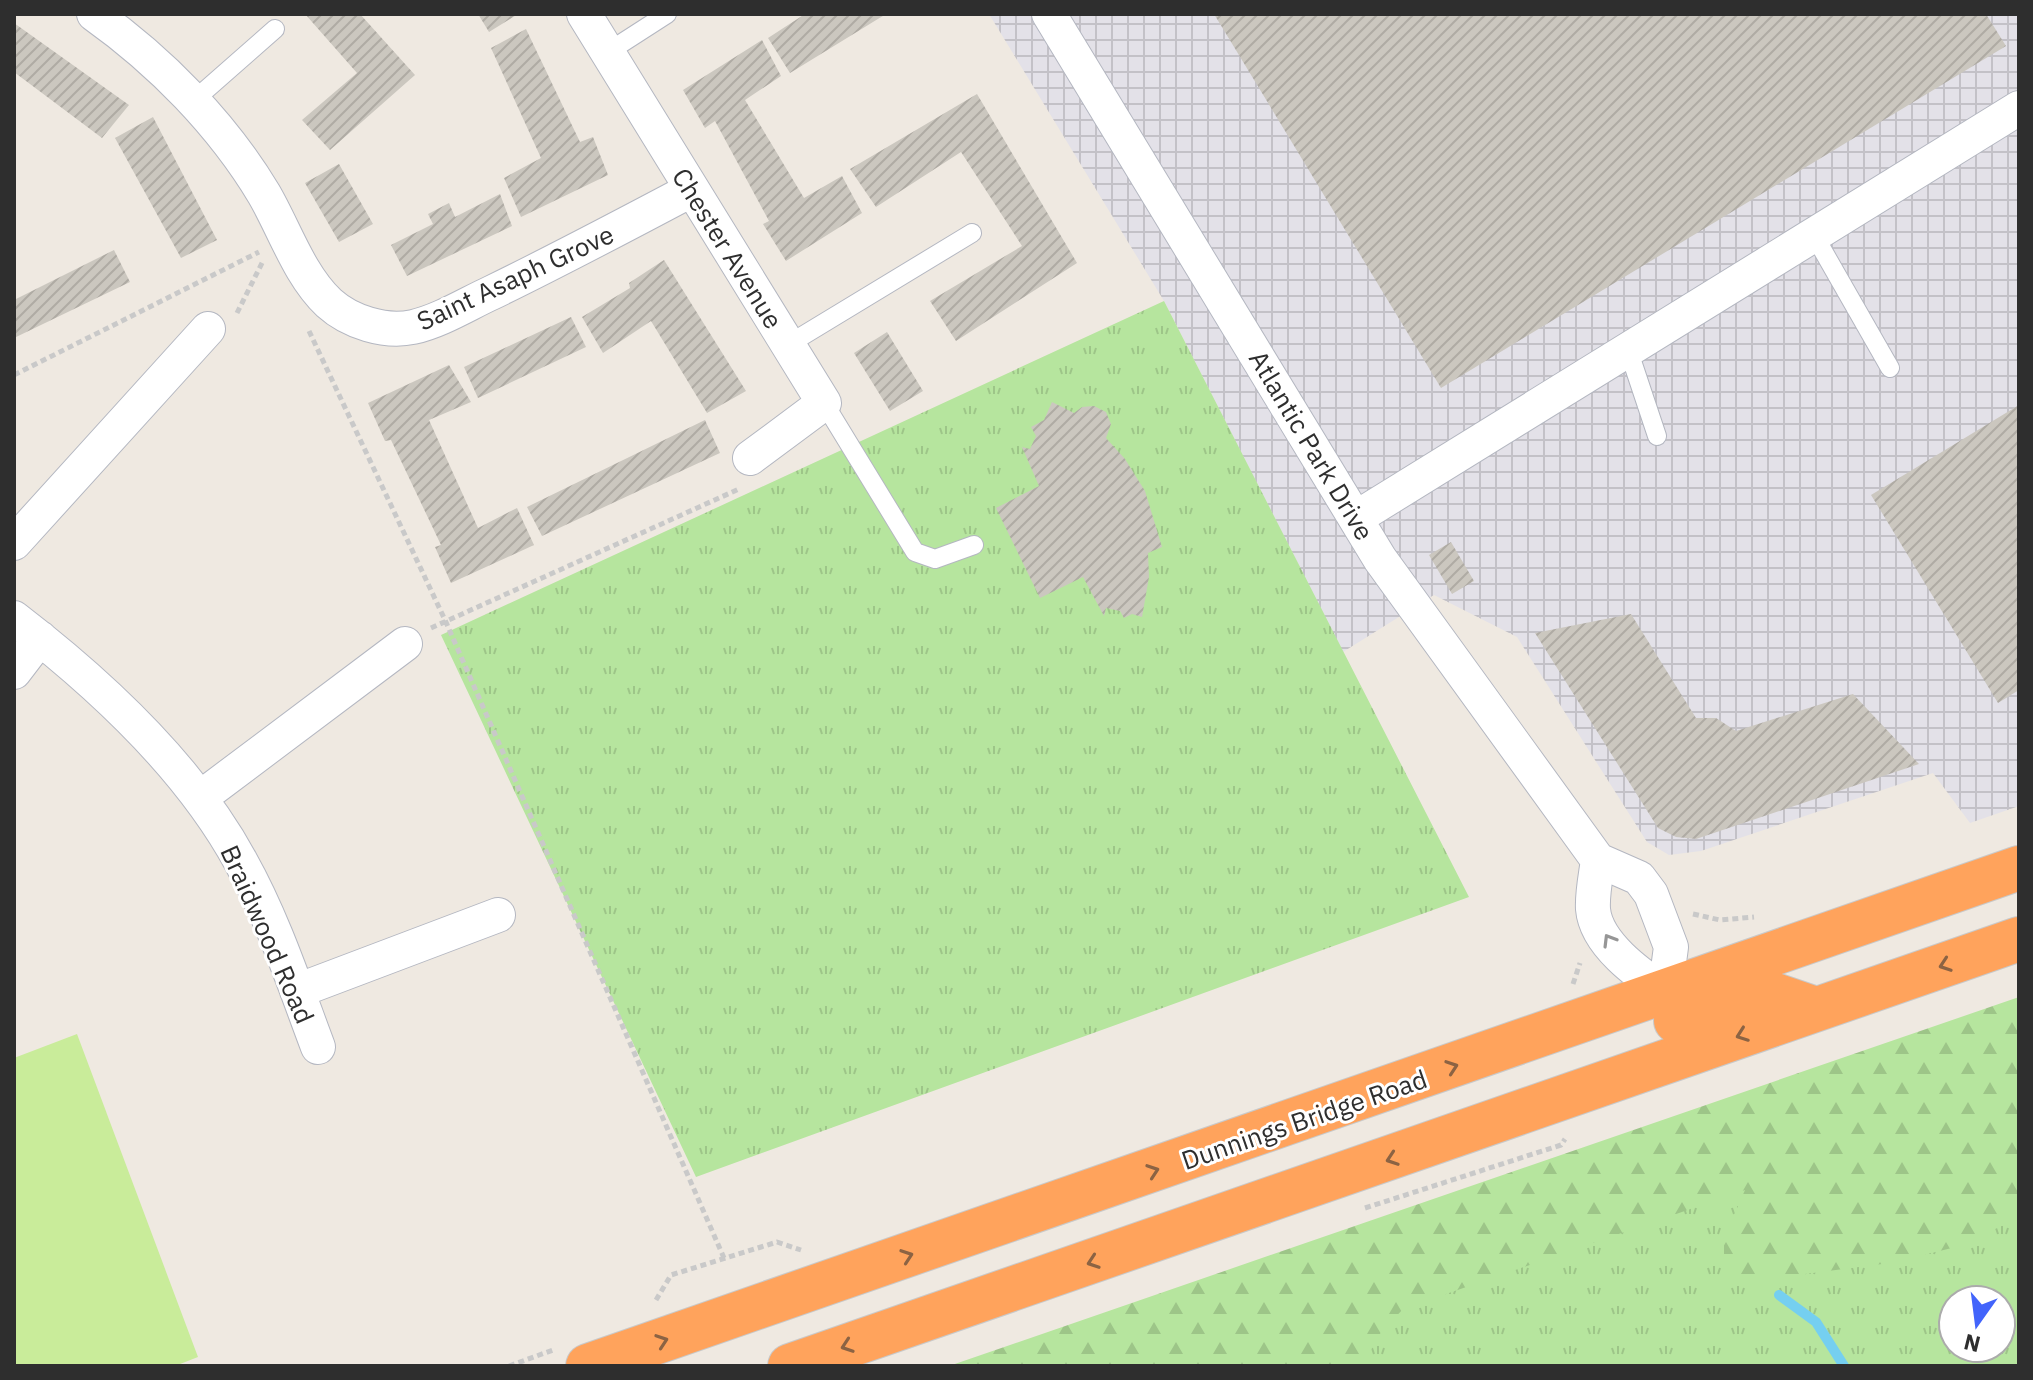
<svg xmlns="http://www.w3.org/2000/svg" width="2033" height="1380" font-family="'IBM Plex Sans',sans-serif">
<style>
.industrial{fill:url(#industrial-grid)}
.grass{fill:url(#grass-tufts);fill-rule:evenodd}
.forest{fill:url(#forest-firs)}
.pitch{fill:#c9ec9a}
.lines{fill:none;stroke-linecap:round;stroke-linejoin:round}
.stream{stroke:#75cff0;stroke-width:10}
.building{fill:url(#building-hatch)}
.lane-casing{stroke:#b4b7c1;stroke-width:20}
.street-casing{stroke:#b4b7c1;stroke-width:36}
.highway-casing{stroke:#c9c9c9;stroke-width:46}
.path{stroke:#c9c9c9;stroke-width:5;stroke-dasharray:6 4;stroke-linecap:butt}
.lane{stroke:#fff;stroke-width:18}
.street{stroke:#fff;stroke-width:34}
.highway{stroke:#ffa35c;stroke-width:44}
.oneway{stroke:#969696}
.oneway2{stroke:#8c6343}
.labels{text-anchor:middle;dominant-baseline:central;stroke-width:6;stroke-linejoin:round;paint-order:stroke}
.street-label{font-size:26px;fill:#2e2e2e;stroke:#fff}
</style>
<defs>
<pattern id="industrial-grid" width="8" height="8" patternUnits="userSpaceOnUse" patternTransform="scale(2)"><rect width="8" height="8" fill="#e3e1e8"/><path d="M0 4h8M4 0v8" fill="none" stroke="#c3c1c7"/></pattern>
<pattern id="grass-tufts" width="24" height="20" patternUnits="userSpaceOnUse" patternTransform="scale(2)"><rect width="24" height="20" fill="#b6e59e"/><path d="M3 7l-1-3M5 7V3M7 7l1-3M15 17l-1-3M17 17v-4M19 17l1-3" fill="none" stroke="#9dc588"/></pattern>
<pattern id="forest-firs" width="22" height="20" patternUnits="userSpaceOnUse" patternTransform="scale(2)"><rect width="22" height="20" fill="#b6e59e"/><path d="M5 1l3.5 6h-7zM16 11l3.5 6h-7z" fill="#9dc588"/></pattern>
<pattern id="building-hatch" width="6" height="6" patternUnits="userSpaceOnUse" patternTransform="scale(2)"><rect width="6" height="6" fill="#cbc7bf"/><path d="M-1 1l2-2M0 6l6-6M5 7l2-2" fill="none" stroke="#afaba4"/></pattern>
</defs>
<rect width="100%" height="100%" fill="#efe9e1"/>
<!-- industrial -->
<path class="industrial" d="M 989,14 L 2019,14 L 2019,806 L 1970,823 L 1933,773 L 1701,851 L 1669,855 L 1647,842 L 1517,637 L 1434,595 L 1343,652 L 1164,301 Z"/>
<!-- grass -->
<path class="grass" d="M 1164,301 L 1469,897 L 696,1177 L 441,635 Z
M 2019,1007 L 2019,1366 L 1017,1366 ZM 1953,1300 L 2001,1300 L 2001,1348 L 1953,1348 Z"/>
<!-- forest -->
<path class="forest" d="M 2019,997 L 2019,1218 L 1956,1247 L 1890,1263 L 1766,1279 L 1737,1278 L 1724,1269 L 1724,1238 L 1745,1190 L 1403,1309 L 1378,1336 L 1363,1366 L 949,1366 Z"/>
<!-- pitch -->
<path class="pitch" d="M 77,1034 L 198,1357 L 175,1366 L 14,1366 L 14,1058 Z"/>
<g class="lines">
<!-- stream -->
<path class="stream" d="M 1779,1295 L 1816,1322 L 1844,1366"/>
</g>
<!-- building -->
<path class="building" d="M 305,14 L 360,14 L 415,75 L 330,150 L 302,120 L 357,73 Z
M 478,14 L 518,14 L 489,32 Z
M 805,14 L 886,14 L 790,73 L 768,38 Z
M 1214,14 L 1986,14 L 2006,46 L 1441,388 Z
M 14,23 L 129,105 L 102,138 L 14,72 Z
M 526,29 L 580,142 L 593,137 L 608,175 L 521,217 L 504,178 L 541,158 L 491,48 Z
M 762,40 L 781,76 L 745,100 L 804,198 L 842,176 L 862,213 L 786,261 L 763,224 L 769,221 L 715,121 L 705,128 L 683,90 Z
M 977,94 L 1077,263 L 956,341 L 930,301 L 1022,246 L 961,152 L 876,207 L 850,169 Z
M 153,117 L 217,240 L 181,258 L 115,138 Z
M 339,164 L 373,224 L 339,242 L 305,183 Z
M 500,194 L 512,226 L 407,276 L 391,245 L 433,224 L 428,214 L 449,203 L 455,217 Z
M 114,250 L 130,282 L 14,338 L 14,300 Z
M 664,260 L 746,391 L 707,413 L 651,321 L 603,353 L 582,317 L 630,288 L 629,283 Z
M 571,317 L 586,347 L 478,398 L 464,367 Z
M 887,332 L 923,391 L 890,411 L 854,353 Z
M 449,365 L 471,402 L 429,420 L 478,528 L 517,508 L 534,545 L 451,583 L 435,547 L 441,545 L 391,440 L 385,441 L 368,403 Z
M 1052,402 L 1074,413 L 1082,407 L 1094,406 L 1106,412 L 1111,424 L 1106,438 L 1125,459 L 1145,491 L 1162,547 L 1148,553 L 1149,577 L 1142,617 L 1132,614 L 1124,618 L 1120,611 L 1106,608 L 1104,616 L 1083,577 L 1040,598 L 996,508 L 1039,486 L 1022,447 L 1030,449 L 1036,436 L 1031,427 L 1044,420 Z
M 2019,405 L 2019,690 L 1998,703 L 1871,495 Z
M 705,420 L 720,453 L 542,536 L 527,507 Z
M 1451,542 L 1474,581 L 1452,594 L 1429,555 Z
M 1631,614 L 1696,718 L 1716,718 L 1736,731 L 1853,694 L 1919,764 L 1696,839 L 1676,837 L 1658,828 L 1535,633 Z"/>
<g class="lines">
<defs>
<path id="lane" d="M 608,52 L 667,14
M 192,102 L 275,29
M 1814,235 L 1890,368
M 789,344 L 972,233
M 1628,349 L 1657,436
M 824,403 L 915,552 L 935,559 L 974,545"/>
<path id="street" d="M 94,14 C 160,61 222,124 264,194 C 284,228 299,275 329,303 C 350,322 385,333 413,327 C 440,321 467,304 491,293 C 559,260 625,225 691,190
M 584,14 L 824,403 L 750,458
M 1049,14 L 1380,559 L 1598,860 L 1639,878 L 1651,894 L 1671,947 L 1665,992 L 1672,1011
M 1356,518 L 2019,108
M 14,543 L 208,329
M 14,618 C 100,684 189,766 241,862 C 273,919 295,986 318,1047
M 14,672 L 40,638
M 200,798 L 405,644
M 1598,860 C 1596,875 1592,894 1593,909 C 1596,944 1639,974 1665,992
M 297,991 L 498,915"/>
<path id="highway" d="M 1676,1021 L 1769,993 L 1816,1009
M 588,1366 L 2019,868
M 790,1366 L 2019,939"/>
</defs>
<!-- lane casing -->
<use href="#lane" class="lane-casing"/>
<!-- street casing -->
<use href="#street" class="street-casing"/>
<!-- highway casing -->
<use href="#highway" class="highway-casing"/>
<!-- path -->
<path class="path" d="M 237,313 L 263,261
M 309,331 L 445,620 L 724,1258
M 14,375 L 259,252
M 431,628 L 739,489
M 1693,914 L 1720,920 L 1754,917
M 1573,984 L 1580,963
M 1365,1208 L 1561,1145 L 1565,1139
M 656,1300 L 671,1275 L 777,1242 L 801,1250
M 509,1366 L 553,1350"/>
<!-- lane -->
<use href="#lane" class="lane"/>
<!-- street -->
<use href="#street" class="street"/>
<!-- highway -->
<use href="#highway" class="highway"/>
</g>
<!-- one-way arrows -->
<defs><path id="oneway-chevron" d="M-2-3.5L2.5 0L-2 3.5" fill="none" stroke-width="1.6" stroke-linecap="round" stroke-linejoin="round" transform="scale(2)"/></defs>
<use class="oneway" href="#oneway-chevron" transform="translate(1609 940) rotate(-121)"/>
<g class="oneway2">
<use href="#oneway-chevron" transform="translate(1945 965) rotate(161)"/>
<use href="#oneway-chevron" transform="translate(1742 1035) rotate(160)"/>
<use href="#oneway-chevron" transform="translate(1452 1067) rotate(-19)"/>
<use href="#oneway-chevron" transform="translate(1392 1159) rotate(161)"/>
<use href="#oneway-chevron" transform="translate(1153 1171) rotate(-19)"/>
<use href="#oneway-chevron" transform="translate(907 1256) rotate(-19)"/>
<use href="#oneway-chevron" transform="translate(1093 1262) rotate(161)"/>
<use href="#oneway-chevron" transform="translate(662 1341) rotate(-19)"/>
<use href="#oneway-chevron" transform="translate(847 1346) rotate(161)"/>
</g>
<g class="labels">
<!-- street labels -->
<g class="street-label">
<text transform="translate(728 248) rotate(58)">Chester Avenue</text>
<text transform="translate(515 277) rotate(-25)">Saint Asaph Grove</text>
<text transform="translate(1312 445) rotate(59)">Atlantic Park Drive</text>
<text transform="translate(268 934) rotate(66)">Braidwood Road</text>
<text transform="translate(1304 1119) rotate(-19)">Dunnings Bridge Road</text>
</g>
</g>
<!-- border -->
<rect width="2033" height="1380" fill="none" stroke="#2e2e2e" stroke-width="32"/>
<!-- north arrow -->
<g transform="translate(1977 1324) rotate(194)"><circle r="38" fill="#ffffff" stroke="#ababab" stroke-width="2"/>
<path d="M0-6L14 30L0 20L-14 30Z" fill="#4264fb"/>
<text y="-12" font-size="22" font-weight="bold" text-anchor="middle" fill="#2e2e2e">N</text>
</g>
</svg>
